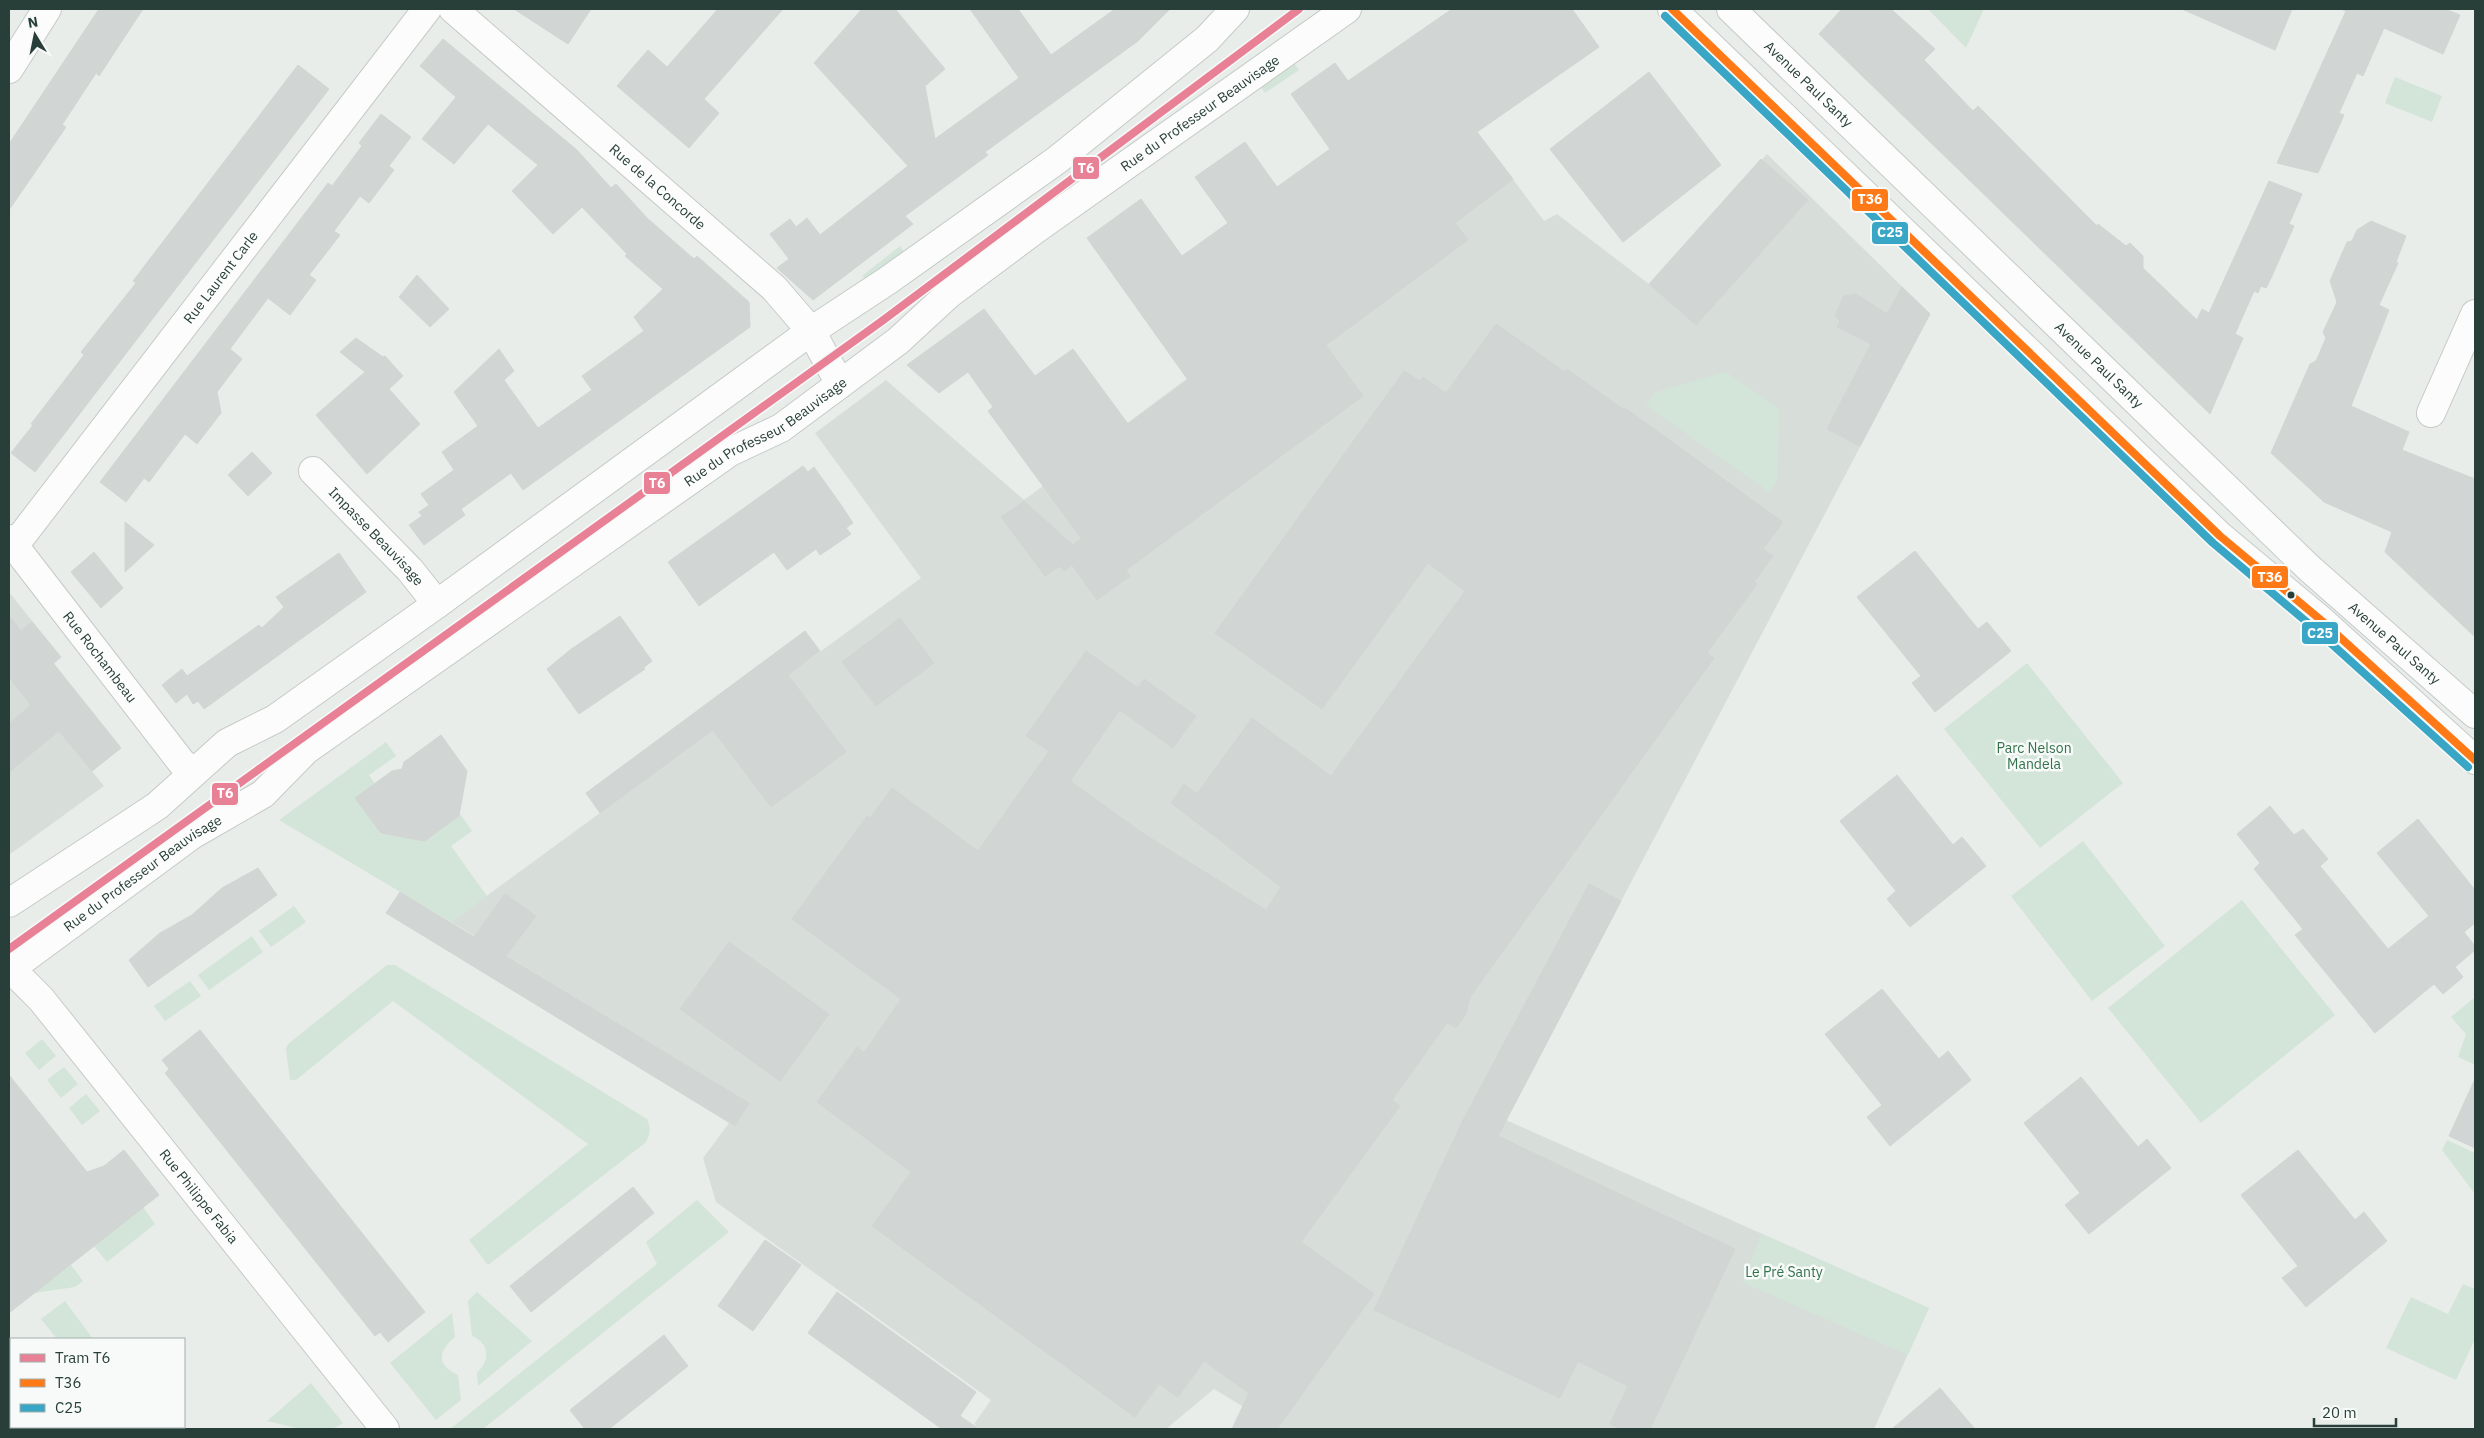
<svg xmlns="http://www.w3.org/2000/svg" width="2484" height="1438" font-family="'IBM Plex Sans',sans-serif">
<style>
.built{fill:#d7deda}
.green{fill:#d3e4d8}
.building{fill:#d1d5d3;stroke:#d1d5d3}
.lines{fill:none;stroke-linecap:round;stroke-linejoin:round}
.street-casing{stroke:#c5cac7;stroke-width:30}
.secondary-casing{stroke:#c4cac7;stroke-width:30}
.street{stroke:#fcfcfc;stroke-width:28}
.secondary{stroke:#fcfcfc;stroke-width:28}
.bus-1-casing{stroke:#f7faf9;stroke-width:11}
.bus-2-casing{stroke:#f7faf9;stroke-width:11}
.bus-1{stroke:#ff7917;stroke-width:8}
.bus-2{stroke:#3aa6c5;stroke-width:8}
.tram-1-casing{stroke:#f7faf9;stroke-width:11}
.tram-1{stroke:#e98196;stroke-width:8}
.bus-dot{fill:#273f38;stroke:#f7faf9;stroke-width:2}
.labels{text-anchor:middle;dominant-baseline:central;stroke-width:5;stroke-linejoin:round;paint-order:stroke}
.street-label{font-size:14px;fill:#273f38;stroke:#f7faf9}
.park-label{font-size:14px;fill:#34724b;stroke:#f7faf9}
.line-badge{stroke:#f7faf9;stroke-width:2}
.badge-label{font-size:14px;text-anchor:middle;font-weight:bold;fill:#fff}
</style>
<rect width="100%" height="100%" fill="#e8edea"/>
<!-- built -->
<path class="built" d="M 1492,151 L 1544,221 L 1557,214 L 1649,284 L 1767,154 L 1930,314 L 1506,1120 L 1929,1308 L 1874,1429 L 1280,1429 L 1214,1389 L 1166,1429 L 980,1429 L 974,1424 L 991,1400 L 716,1202 L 703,1158 L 729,1123 L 735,1126 L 749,1103 L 451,922 L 921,578 L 815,433 L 854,404 L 886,380 L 1024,500 Z
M 9,592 L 61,657 L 54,664 L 121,748 L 92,771 L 104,786 L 9,855 Z"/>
<!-- green -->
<path class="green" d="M 1928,9 L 1984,9 L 1966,48 Z
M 1293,62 L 1299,70 L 1265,93 L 1260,85 Z
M 2395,77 L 2442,96 L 2432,122 L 2385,103 Z
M 900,246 L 904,252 L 866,279 L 862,276 Z
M 1726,372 L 1779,409 L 1777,481 L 1769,492 L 1646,405 L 1656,392 Z
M 2027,663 L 2123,783 L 2040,848 L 1944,729 Z
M 386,742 L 396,756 L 369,775 L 375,784 L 356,798 L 382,835 L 387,831 L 390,835 L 417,839 L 420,837 L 424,842 L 461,815 L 472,831 L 451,846 L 487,896 L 451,922 L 279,820 Z
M 2083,841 L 2165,946 L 2092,1001 L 2011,896 Z
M 2242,900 L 2335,1015 L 2201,1123 L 2108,1008 Z
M 294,906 L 306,922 L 271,947 L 259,931 Z
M 252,936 L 263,952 L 209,990 L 198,975 Z
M 387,965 L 395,965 L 647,1119 C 651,1129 651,1134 645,1143 L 488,1265 L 469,1240 L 588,1144 L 393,1001 L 296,1080 L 290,1080 L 286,1049 L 288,1044 Z
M 190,981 L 201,996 L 165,1021 L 154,1006 Z
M 2475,997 L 2475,1065 L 2458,1057 L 2466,1034 L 2451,1017 Z
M 42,1039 L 56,1056 L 39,1070 L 25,1053 Z
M 64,1067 L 78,1084 L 61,1098 L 47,1080 Z
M 86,1094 L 100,1111 L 82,1125 L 69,1108 Z
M 2447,1140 L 2475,1153 L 2475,1194 L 2442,1150 Z
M 697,1200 L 729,1232 L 483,1429 L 450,1429 L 657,1264 L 646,1242 Z
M 143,1207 L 155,1224 L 107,1262 L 94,1246 Z
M 1762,1234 L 1929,1308 L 1908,1355 L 1742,1282 Z
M 71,1265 L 83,1281 L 75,1287 L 34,1293 Z
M 2463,1284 L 2475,1289 L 2475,1339 L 2456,1380 L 2386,1348 L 2411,1297 L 2448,1314 Z
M 477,1292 L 532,1341 L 478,1386 L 477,1373 C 490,1361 490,1343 472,1336 L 468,1301 Z
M 65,1301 L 93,1339 L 57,1339 L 41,1319 Z
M 452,1313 L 455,1337 C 437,1352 437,1365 458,1375 L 461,1400 L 436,1420 L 390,1363 Z
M 311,1383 L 343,1423 C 323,1438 290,1426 267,1421 Z"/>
<!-- building -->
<path class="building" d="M 99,9 L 143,9 L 99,76 L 96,73 L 62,125 L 66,127 L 9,210 L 9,144 Z
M 514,9 L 591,9 L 568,44 Z
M 718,9 L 783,9 L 704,99 L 719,113 L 689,148 L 617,86 L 648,50 L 667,67 Z
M 862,9 L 895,9 L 945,69 L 925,86 L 935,139 L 1019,78 L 970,9 L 1018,9 L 1051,55 L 1115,9 L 1170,9 L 1138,41 L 985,152 L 988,155 L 905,216 L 913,224 L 813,300 L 777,268 L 789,259 L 770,234 L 790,219 L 796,227 L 807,218 L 820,235 L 908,166 L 814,63 Z
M 1452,9 L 1572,9 L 1599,47 L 1477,132 L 1513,179 L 1455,223 L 1468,240 L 1326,345 L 1363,396 L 1126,570 L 1130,576 L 1097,600 L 1072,565 L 1064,571 L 1060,566 L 1045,576 L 1001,517 L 1024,501 L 1073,545 L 1081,538 L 988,411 L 993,407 L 968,372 L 939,393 L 907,365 L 984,309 L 1035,376 L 1073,349 L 1128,424 L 1188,380 L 1087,238 L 1141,199 L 1182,256 L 1228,223 L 1195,177 L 1245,142 L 1277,187 L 1330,149 L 1291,94 L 1335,63 L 1348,81 Z
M 1842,9 L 1891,9 L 1935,49 L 1924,60 L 1973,111 L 1978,106 L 2097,226 L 2098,224 L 2126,246 L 2130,243 L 2143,256 L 2143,268 L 2197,320 L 2202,309 L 2209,313 L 2269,181 L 2302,194 L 2289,224 L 2294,226 L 2272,276 L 2266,288 L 2261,286 L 2258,293 L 2254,291 L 2235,334 L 2243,338 L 2210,414 L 1819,34 Z
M 2182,9 L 2292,9 L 2275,50 Z
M 2341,9 L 2445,9 L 2460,15 L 2443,54 L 2384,28 L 2363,76 L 2357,73 L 2339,113 L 2344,115 L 2318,173 L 2277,163 L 2346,11 Z
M 443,39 L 577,150 L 611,188 L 616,184 L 647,218 L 694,259 L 697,256 L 749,302 L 750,327 L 523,490 L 511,473 L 461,509 L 465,515 L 424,545 L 409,525 L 422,516 L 419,512 L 429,505 L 421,494 L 454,470 L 442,452 L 478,426 L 454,392 L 499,349 L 514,371 L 504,380 L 538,428 L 592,390 L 582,376 L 644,331 L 634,317 L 663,289 L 625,256 L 627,254 L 582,207 L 553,234 L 512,191 L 538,165 L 488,124 L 454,164 L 422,139 L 456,97 L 420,66 Z
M 298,65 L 329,89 L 35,472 L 11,453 L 33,425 L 31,424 L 84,355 L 81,352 L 136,283 L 133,281 Z
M 1649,72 L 1721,165 L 1623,242 L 1550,149 Z
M 381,114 L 411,137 L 389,166 L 394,170 L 369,203 L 360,196 L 334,231 L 340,235 L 309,275 L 316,280 L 290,315 L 268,298 L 230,349 L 242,359 L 217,392 L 221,413 L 197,444 L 185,434 L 149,482 L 144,478 L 126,502 L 100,482 L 328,183 L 332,186 L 362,146 L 359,143 Z
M 1761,159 L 1808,200 L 1696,325 L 1649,284 Z
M 2371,221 L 2406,236 L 2396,262 L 2398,263 L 2379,305 L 2389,310 L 2351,406 L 2409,432 L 2402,450 L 2475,479 L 2475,637 L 2385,552 L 2392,532 L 2324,502 L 2271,453 L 2310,364 L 2316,361 L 2326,338 L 2323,332 L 2337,302 L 2330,281 L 2347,242 L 2352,241 L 2357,230 Z
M 417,275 L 449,309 L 430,327 L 399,297 Z
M 1902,287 L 1930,314 L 1860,446 L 1827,429 L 1871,344 L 1837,327 L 1840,321 L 1835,315 L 1844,296 L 1856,294 L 1887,314 Z
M 1496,324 L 1565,372 L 1567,369 L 1624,410 L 1625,408 L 1783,522 L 1763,549 L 1773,556 L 1754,582 L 1757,584 L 1707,653 L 1714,658 L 1470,997 L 1466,1014 L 1456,1028 L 1447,1023 L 1392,1100 L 1400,1106 L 1301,1242 L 1374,1294 L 1277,1429 L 1232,1429 L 1249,1393 L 1204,1361 L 1178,1397 L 1159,1384 L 1135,1417 L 872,1226 L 911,1172 L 817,1102 L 857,1047 L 864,1053 L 901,999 L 792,919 L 867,816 L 870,818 L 892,788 L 978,851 L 1049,751 L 1026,736 L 1086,651 L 1138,688 L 1144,679 L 1196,716 L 1173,748 L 1120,710 L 1070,781 L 1141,832 L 1266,910 L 1281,887 L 1171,803 L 1184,784 L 1197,794 L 1252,718 L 1331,776 L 1465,591 L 1428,563 L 1322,709 L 1215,633 L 1404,371 L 1420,381 L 1423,377 L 1446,393 Z
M 356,338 L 383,357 L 385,356 L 403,376 L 389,389 L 420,424 L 367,474 L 316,415 L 365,372 L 340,352 Z
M 252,452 L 272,473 L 248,496 L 228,475 Z
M 803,466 L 808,472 L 814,467 L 839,502 L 853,523 L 846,528 L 851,534 L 820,555 L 816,549 L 787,570 L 774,552 L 699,606 L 668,562 Z
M 125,522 L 154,545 L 125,572 Z
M 1915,551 L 1978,629 L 1987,622 L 2011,651 L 1935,712 L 1912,683 L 1921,676 L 1857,597 Z
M 94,552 L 123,588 L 101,608 L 71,572 Z
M 339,553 L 366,592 L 204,709 L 198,701 L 193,704 L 187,694 L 176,703 L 162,685 L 182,669 L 187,676 L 259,625 L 262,628 L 284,607 L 276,597 Z
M 9,616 L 21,631 L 32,622 L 61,657 L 53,663 L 121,748 L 92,771 L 59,731 L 9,772 L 9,724 L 31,705 L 9,677 Z
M 620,616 L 652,661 L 643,668 L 645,669 L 579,714 L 547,669 L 570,650 Z
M 900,618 L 934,663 L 876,706 L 842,662 Z
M 805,631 L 820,651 L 788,675 L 846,752 L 771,807 L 713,730 L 600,813 L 586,793 Z
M 441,735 L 467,771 L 459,816 L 425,841 L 381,833 L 355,798 L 392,771 L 402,769 L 404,762 Z
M 1897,775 L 1953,845 L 1962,837 L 1986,866 L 1910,927 L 1887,899 L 1896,891 L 1840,821 Z
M 2270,806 L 2294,835 L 2303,829 L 2328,859 L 2320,866 L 2388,949 L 2429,916 L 2377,853 L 2418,819 L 2475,890 L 2475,923 L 2464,932 L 2475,946 L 2475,950 L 2455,967 L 2463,977 L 2443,994 L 2434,984 L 2375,1033 L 2295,935 L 2303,929 L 2254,869 L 2260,863 L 2237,834 Z
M 258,868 L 277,895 L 148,987 L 129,960 L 160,933 L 192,915 L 222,888 Z
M 1589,884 L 1621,901 L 1498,1136 L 1735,1249 L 1650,1429 L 1622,1429 L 1610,1424 L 1628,1386 L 1578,1361 L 1560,1398 L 1374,1310 L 1463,1120 Z
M 400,892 L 474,937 L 505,894 L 536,916 L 506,956 L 749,1103 L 735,1126 L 386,913 Z
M 729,942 L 829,1014 L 780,1081 L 680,1009 Z
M 1882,989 L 1939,1059 L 1948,1051 L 1971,1080 L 1890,1146 L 1867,1117 L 1882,1105 L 1825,1034 Z
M 200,1030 L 425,1312 L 388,1342 L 380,1332 L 375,1336 L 165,1073 L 169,1069 L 162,1060 Z
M 9,1075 L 87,1172 L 104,1166 L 124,1150 L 159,1195 L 9,1313 Z
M 2081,1077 L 2138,1147 L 2147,1139 L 2171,1168 L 2089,1234 L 2065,1205 L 2080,1193 L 2024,1123 Z
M 2475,1079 L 2475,1148 L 2449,1136 Z
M 2298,1150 L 2355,1220 L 2364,1212 L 2387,1241 L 2306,1307 L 2282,1278 L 2298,1266 L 2241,1195 Z
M 633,1187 L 654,1213 L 531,1312 L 510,1286 Z
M 765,1240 L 801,1265 L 753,1331 L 718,1306 Z
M 837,1292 L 976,1392 L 960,1416 L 979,1429 L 942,1429 L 808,1333 Z
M 664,1335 L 688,1366 L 609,1429 L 585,1429 L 570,1410 Z
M 1940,1388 L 1975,1429 L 1892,1429 Z"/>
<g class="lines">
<defs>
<g id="street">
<path id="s1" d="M 453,9 L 774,288 L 811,331 L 840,384"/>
<path d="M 9,69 L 47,9"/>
<path d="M 2431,413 L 2475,314"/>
<path id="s2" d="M 313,471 L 410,570 L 437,604"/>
<path id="s3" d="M 9,539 L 182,763 L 194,772"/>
<path id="s4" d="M 14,546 L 427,9"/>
<path id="s5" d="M 9,967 L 41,999 L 385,1429"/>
</g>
<g id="secondary">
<path d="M 1672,9 L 2220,536 L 2322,621 L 2475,760"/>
<path id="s6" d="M 1731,9 L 2309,568 L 2475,714"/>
<path d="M 9,903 L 157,806 L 227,743 L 275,719 L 437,604 L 811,331 L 887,281 L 1057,160 L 1207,39 L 1235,9"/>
<path id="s7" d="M 9,970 L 192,835 L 263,794 L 306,750 L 730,452 L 781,428 L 898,341 L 949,294 L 1036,229 L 1347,9"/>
</g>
</defs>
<!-- street casing -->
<use href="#street" class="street-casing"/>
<!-- secondary casing -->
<use href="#secondary" class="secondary-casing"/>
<!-- street -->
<use href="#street" class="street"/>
<!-- secondary -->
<use href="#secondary" class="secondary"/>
<defs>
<path id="bus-1" d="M 1672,9 L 2220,536 L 2322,621 L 2475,760"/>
<path id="bus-2" d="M 1665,16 L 2213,543 L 2315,629 L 2468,767"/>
</defs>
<!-- bus-1 casing -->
<use href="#bus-1" class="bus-1-casing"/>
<!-- bus-2 casing -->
<use href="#bus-2" class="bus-2-casing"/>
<!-- bus-1 -->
<use href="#bus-1" class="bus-1"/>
<!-- bus-2 -->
<use href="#bus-2" class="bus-2"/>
<defs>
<path id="tram-1" d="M 9,949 L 882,321 L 1299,9"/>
</defs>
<!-- tram-1 casing -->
<use href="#tram-1" class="tram-1-casing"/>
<!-- tram-1 -->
<use href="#tram-1" class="tram-1"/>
</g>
<!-- markers -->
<circle class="bus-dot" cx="2291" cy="595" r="4.5"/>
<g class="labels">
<!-- street labels -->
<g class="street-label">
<text stroke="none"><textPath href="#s6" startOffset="108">Avenue Paul Santy</textPath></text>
<text stroke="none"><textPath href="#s7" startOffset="1470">Rue du Professeur Beauvisage</textPath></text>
<text stroke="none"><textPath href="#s1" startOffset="271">Rue de la Concorde</textPath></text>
<text stroke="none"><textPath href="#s4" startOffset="339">Rue Laurent Carle</textPath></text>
<text stroke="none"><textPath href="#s6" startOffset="512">Avenue Paul Santy</textPath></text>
<text stroke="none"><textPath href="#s7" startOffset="930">Rue du Professeur Beauvisage</textPath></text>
<text stroke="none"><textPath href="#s2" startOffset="91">Impasse Beauvisage</textPath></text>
<text stroke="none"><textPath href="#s6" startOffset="918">Avenue Paul Santy</textPath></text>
<text stroke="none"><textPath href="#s3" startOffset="149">Rue Rochambeau</textPath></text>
<text stroke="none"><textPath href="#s7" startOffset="165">Rue du Professeur Beauvisage</textPath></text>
<text stroke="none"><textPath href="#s5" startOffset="298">Rue Philippe Fabia</textPath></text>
</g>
<!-- park labels -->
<g class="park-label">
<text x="2034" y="748">Parc Nelson<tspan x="2034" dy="16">Mandela</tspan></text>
<text x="1784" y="1272">Le Pré Santy</text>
</g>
</g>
<g class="line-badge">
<rect x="1072" y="156" width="28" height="24" rx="5" fill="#e98196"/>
<rect x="1851" y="188" width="38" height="24" rx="5" fill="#ff7917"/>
<rect x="1871" y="221" width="38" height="24" rx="5" fill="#3aa6c5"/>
<rect x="643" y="471" width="28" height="24" rx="5" fill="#e98196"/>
<rect x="2251" y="565" width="38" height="24" rx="5" fill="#ff7917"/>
<rect x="2301" y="621" width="38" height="24" rx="5" fill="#3aa6c5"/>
<rect x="211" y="782" width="28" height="24" rx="5" fill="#e98196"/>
</g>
<g class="badge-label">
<text x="1086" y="173">T6</text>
<text x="1870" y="204">T36</text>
<text x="1890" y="237">C25</text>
<text x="657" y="488">T6</text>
<text x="2270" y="582">T36</text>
<text x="2320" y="638">C25</text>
<text x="225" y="798">T6</text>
</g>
<!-- border -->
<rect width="2484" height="1438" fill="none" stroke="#273f38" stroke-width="20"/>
<!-- legend -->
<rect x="10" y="1338" width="175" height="90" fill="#f7faf9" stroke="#a4afac"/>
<rect x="20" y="1354" width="25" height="8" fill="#e98196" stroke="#a4afac"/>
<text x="55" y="1363" font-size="15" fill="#273f38">Tram T6</text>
<rect x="20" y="1379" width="25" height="8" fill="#ff7917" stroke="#a4afac"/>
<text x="55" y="1388" font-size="15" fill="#273f38">T36</text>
<rect x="20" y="1404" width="25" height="8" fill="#3aa6c5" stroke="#a4afac"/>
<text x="55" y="1413" font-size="15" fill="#273f38">C25</text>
<!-- north arrow -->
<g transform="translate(35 35) rotate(350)" stroke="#f7faf9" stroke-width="4" paint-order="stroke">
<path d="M0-4L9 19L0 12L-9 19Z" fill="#273f38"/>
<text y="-8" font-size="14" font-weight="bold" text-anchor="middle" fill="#273f38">N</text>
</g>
<!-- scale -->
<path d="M2314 1418v8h82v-8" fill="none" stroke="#273f38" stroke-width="2.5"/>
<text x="2322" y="1418" font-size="15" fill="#273f38" stroke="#f7faf9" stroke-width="4" paint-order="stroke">20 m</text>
</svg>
